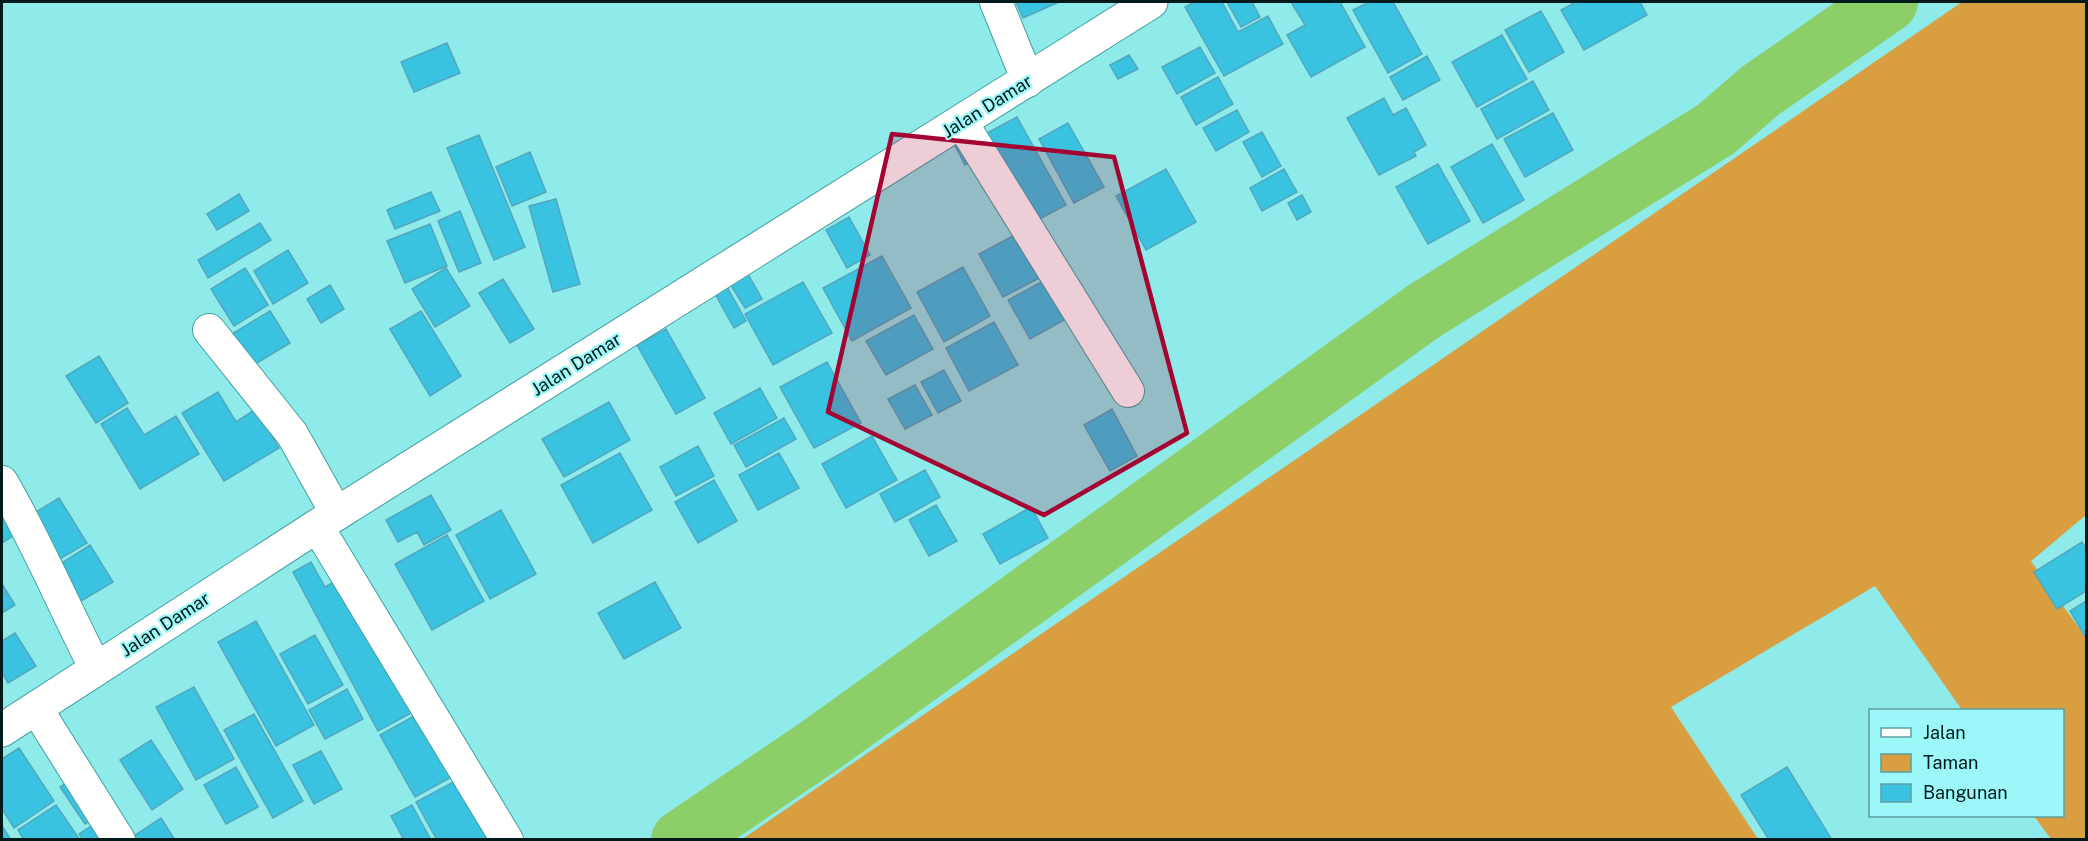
<svg xmlns="http://www.w3.org/2000/svg" width="2088" height="841" font-family="'Public Sans',sans-serif">
<style>
.green{fill:#d99e3f}
.lines{fill:none;stroke-linecap:round;stroke-linejoin:round}
.river{stroke:#8ccf69;stroke-width:60}
.building{fill:#39c3e1;stroke:#52a7bc;stroke-width:1.5}
.street-casing{stroke:#42a0a0;stroke-width:34}
.secondary-casing{stroke:#42a0a0;stroke-width:35}
.street{stroke:#fff;stroke-width:32}
.secondary{stroke:#fff;stroke-width:33}
.marked{fill:#a30432;fill-opacity:0.2;stroke:#a30432;stroke-width:4.5;stroke-linejoin:round}
.labels{text-anchor:middle;dominant-baseline:central;stroke-width:4.5;stroke-linejoin:round;paint-order:stroke}
.street-label{font-size:18px;fill:#00191a;stroke:#9cf7f8}
</style>
<rect width="100%" height="100%" fill="#8feaea"/>
<!-- green -->
<path class="green" d="M 1962,2 L 2086,2 L 2086,515 L 2031,561 L 2086,638 L 2086,839 L 2051,839 L 2034,816 L 2062,816 L 2062,710 L 1962,710 L 1875,586 L 1671,707 L 1758,839 L 741,840 Z"/>
<g class="lines">
<!-- river -->
<path class="river" d="M 681,840 L 818,747 L 1424,311 L 1716,129 L 1760,91 L 1888,2"/>
</g>
<!-- building -->
<path class="building" d="M 1016,2 L 1059,2 L 1023,18 Z
M 1194,2 L 1222,2 L 1238,32 L 1268,16 L 1283,44 L 1224,76 L 1185,7 Z
M 1227,2 L 1252,2 L 1260,17 L 1241,27 Z
M 1291,2 L 1340,2 L 1365,47 L 1311,77 L 1287,35 L 1305,25 Z
M 1369,2 L 1393,2 L 1422,54 L 1388,73 L 1353,10 Z
M 1576,2 L 1640,2 L 1647,15 L 1584,50 L 1561,10 Z
M 1541,11 L 1564,52 L 1529,72 L 1505,30 Z
M 1502,35 L 1527,79 L 1477,107 L 1452,62 Z
M 447,43 L 460,73 L 414,92 L 401,62 Z
M 1200,47 L 1215,73 L 1177,94 L 1162,67 Z
M 1129,55 L 1138,69 L 1118,79 L 1110,65 Z
M 1427,56 L 1440,80 L 1403,100 L 1390,77 Z
M 1218,77 L 1233,104 L 1196,125 L 1181,97 Z
M 1533,81 L 1549,110 L 1497,139 L 1481,109 Z
M 1384,98 L 1393,115 L 1406,108 L 1426,145 L 1414,152 L 1416,156 L 1379,175 L 1347,118 Z
M 1237,110 L 1249,132 L 1216,151 L 1203,128 Z
M 1553,113 L 1573,150 L 1525,177 L 1504,139 Z
M 1017,117 L 1066,205 L 1034,222 L 985,134 Z
M 1068,123 L 1104,187 L 1074,203 L 1039,139 Z
M 1262,132 L 1281,166 L 1262,177 L 1243,142 Z
M 479,135 L 525,247 L 494,260 L 447,148 Z
M 952,140 L 977,159 L 965,165 Z
M 1492,144 L 1524,200 L 1483,223 L 1451,167 Z
M 530,152 L 546,192 L 512,206 L 496,167 Z
M 1438,164 L 1470,221 L 1428,244 L 1396,187 Z
M 1166,169 L 1196,222 L 1146,250 L 1116,196 Z
M 1284,169 L 1297,192 L 1262,211 L 1250,188 Z
M 431,192 L 440,211 L 395,229 L 387,210 Z
M 239,194 L 249,211 L 217,230 L 207,214 Z
M 1302,195 L 1311,212 L 1297,220 L 1288,203 Z
M 556,199 L 580,284 L 553,292 L 529,206 Z
M 460,211 L 481,263 L 459,272 L 438,221 Z
M 849,217 L 870,255 L 847,268 L 826,230 Z
M 260,223 L 271,240 L 208,278 L 198,260 Z
M 430,224 L 447,266 L 405,283 L 387,241 Z
M 1024,230 L 1049,273 L 1003,297 L 979,254 Z
M 288,250 L 308,283 L 273,304 L 254,271 Z
M 882,256 L 911,308 L 852,341 L 823,288 Z
M 963,267 L 990,316 L 944,342 L 917,292 Z
M 245,268 L 268,305 L 234,326 L 211,289 Z
M 446,268 L 470,306 L 435,327 L 412,289 Z
M 748,274 L 762,299 L 745,308 L 730,284 Z
M 503,279 L 534,329 L 510,343 L 479,293 Z
M 1047,279 L 1068,318 L 1030,339 L 1008,300 Z
M 803,282 L 832,333 L 773,365 L 745,314 Z
M 330,285 L 344,309 L 321,323 L 307,299 Z
M 726,285 L 746,321 L 734,328 L 714,292 Z
M 270,311 L 290,343 L 247,369 L 227,337 Z
M 421,311 L 461,376 L 430,396 L 390,329 Z
M 914,315 L 933,349 L 886,375 L 866,341 Z
M 994,322 L 1018,365 L 969,391 L 946,348 Z
M 666,329 L 705,398 L 676,414 L 637,345 Z
M 99,356 L 128,403 L 96,423 L 66,376 Z
M 827,362 L 861,423 L 814,448 L 780,387 Z
M 944,370 L 961,401 L 938,413 L 921,382 Z
M 915,385 L 932,415 L 905,429 L 888,399 Z
M 760,388 L 777,418 L 731,444 L 714,413 Z
M 218,392 L 236,422 L 256,409 L 279,448 L 224,481 L 182,413 Z
M 609,402 L 630,440 L 564,477 L 542,439 Z
M 127,408 L 144,435 L 176,416 L 199,454 L 140,489 L 101,424 Z
M 1112,409 L 1137,456 L 1110,471 L 1084,425 Z
M 784,418 L 796,439 L 746,467 L 734,445 Z
M 872,436 L 897,480 L 846,508 L 822,464 Z
M 698,446 L 714,476 L 676,496 L 660,467 Z
M 620,453 L 652,510 L 593,543 L 561,485 Z
M 779,453 L 799,488 L 758,510 L 739,475 Z
M 925,470 L 940,497 L 895,522 L 880,494 Z
M 714,480 L 737,521 L 698,543 L 675,502 Z
M 2,488 L 26,528 L 2,543 Z
M 431,495 L 451,530 L 424,545 L 417,532 L 398,542 L 386,520 Z
M 59,498 L 87,543 L 53,563 L 26,518 Z
M 936,505 L 957,541 L 929,556 L 909,520 Z
M 1031,507 L 1048,538 L 1000,564 L 983,534 Z
M 501,510 L 536,574 L 490,599 L 456,535 Z
M 447,535 L 484,601 L 432,630 L 395,564 Z
M 2082,542 L 2086,549 L 2086,591 L 2057,609 L 2034,572 Z
M 90,545 L 113,582 L 71,607 L 49,571 Z
M 311,562 L 325,587 L 341,578 L 415,711 L 378,731 L 293,572 Z
M 655,582 L 681,628 L 624,659 L 598,613 Z
M 2,584 L 15,605 L 2,613 Z
M 2086,601 L 2086,638 L 2070,611 Z
M 256,621 L 314,725 L 276,746 L 218,642 Z
M 15,633 L 36,666 L 8,683 L 2,672 L 2,641 Z
M 315,635 L 343,685 L 308,704 L 280,654 Z
M 194,687 L 234,759 L 196,780 L 156,707 Z
M 347,689 L 363,719 L 325,739 L 309,710 Z
M 423,711 L 457,774 L 415,797 L 380,735 Z
M 254,714 L 303,801 L 273,818 L 224,730 Z
M 151,740 L 183,789 L 152,810 L 120,760 Z
M 19,748 L 54,801 L 14,828 L 2,809 L 2,759 Z
M 321,751 L 342,789 L 314,804 L 293,765 Z
M 236,767 L 258,807 L 226,824 L 204,785 Z
M 1787,767 L 1832,840 L 1769,840 L 1741,795 Z
M 75,778 L 99,815 L 85,824 L 60,787 Z
M 461,778 L 495,840 L 437,840 L 416,802 Z
M 56,805 L 80,840 L 24,840 L 18,830 Z
M 412,805 L 431,840 L 404,840 L 391,816 Z
M 161,818 L 175,840 L 130,840 L 129,839 Z
M 102,819 L 115,840 L 83,840 L 79,834 Z
M 2,826 L 11,840 L 2,840 Z"/>
<g class="lines">
<defs>
<path id="street" d="M 996,2 L 1028,81
M 962,123 L 1128,391
M 209,330 L 292,434 L 337,514
M 2,482 C 37,542 64,607 96,669
M 317,526 L 507,840
M 36,708 L 119,840"/>
<path id="secondary" d="M 2,730 L 317,526 L 1151,2"/>
</defs>
<!-- street casing -->
<use href="#street" class="street-casing"/>
<!-- secondary casing -->
<use href="#secondary" class="secondary-casing"/>
<!-- street -->
<use href="#street" class="street"/>
<!-- secondary -->
<use href="#secondary" class="secondary"/>
</g>
<!-- marked area -->
<path class="marked" d="M 892,134 L 1114,157 L 1187,433 L 1044,515 L 828,412 Z"/>
<g class="labels">
<!-- street labels -->
<g class="street-label">
<text transform="translate(987 106) rotate(-32)">Jalan Damar</text>
<text transform="translate(576 364) rotate(-32)">Jalan Damar</text>
<text transform="translate(165 624) rotate(-33)">Jalan Damar</text>
</g>
</g>
<!-- border -->
<rect width="2088" height="841" fill="none" stroke="#00191a" stroke-width="6"/>
<!-- legend -->
<rect x="1869" y="709" width="195" height="108" fill="#9cf7f8" stroke="#5e9e9f" stroke-width="1.5"/>
<rect x="1881" y="728" width="30" height="9" fill="#ffffff" stroke="#5e9e9f" stroke-width="1.5"/>
<text x="1923" y="739" font-size="18" fill="#00191a">Jalan</text>
<rect x="1881" y="754" width="30" height="18" fill="#d99e3f" stroke="#5e9e9f" stroke-width="1.5"/>
<text x="1923" y="769" font-size="18" fill="#00191a">Taman</text>
<rect x="1881" y="784" width="30" height="18" fill="#39c3e1" stroke="#5e9e9f" stroke-width="1.5"/>
<text x="1923" y="799" font-size="18" fill="#00191a">Bangunan</text>
</svg>
